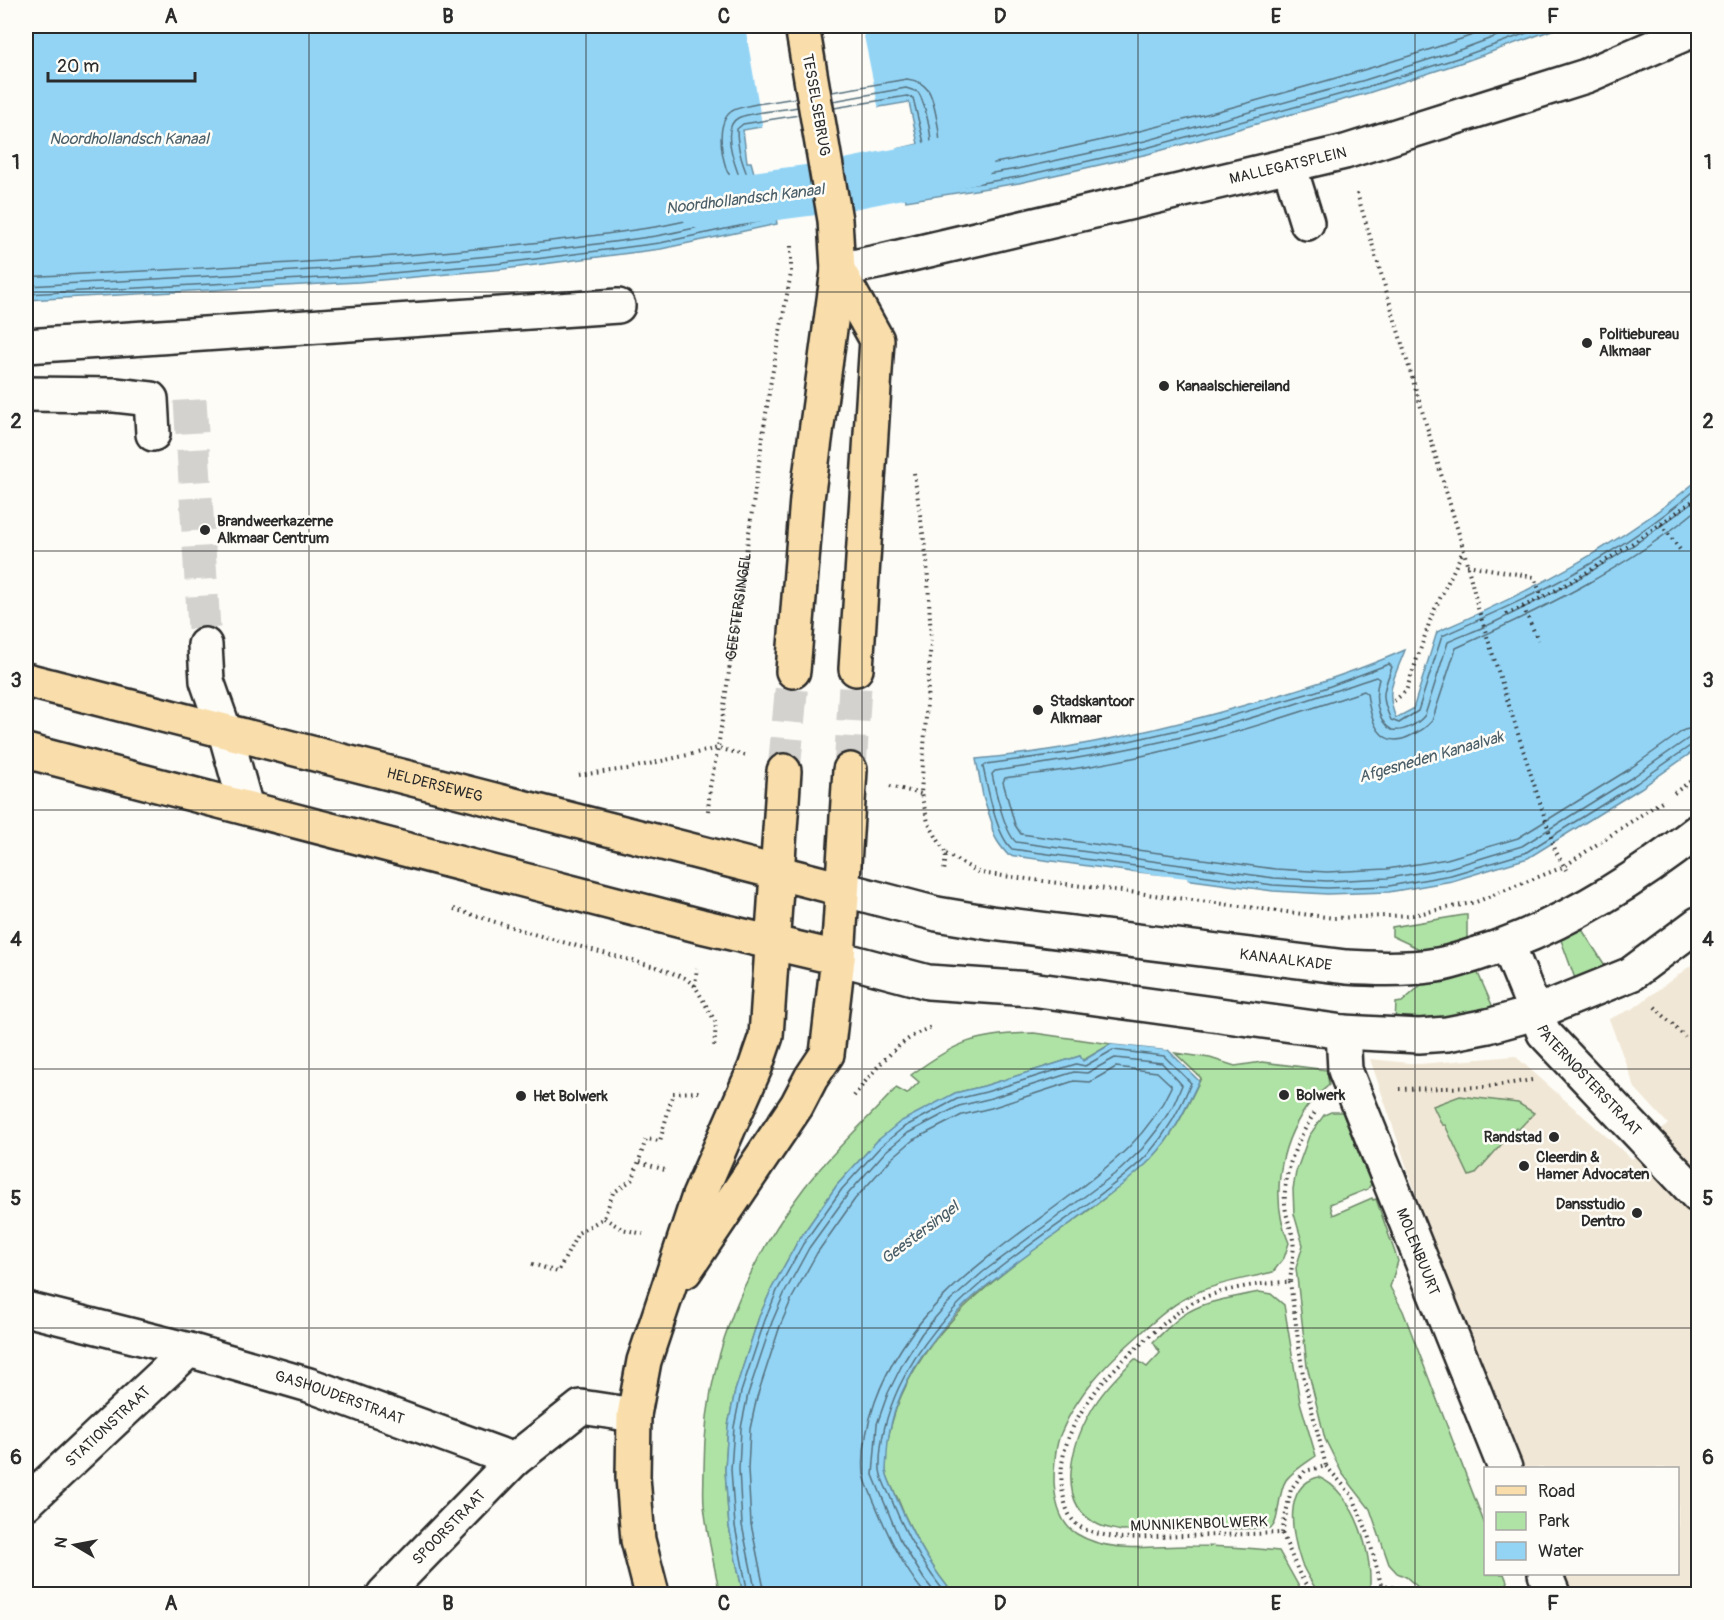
<svg xmlns="http://www.w3.org/2000/svg" width="1724" height="1620" font-family="Pangolin,sans-serif">
<style>
.built{fill:#f1e7d6}
.green{fill:#afe3a5;stroke:#6d8768;stroke-width:1.5}
.water{fill:#93d4f5;stroke:#6990a4;stroke-width:1.5}
.pier{fill:#fdfcf7}
.lines{fill:none;stroke-linecap:round;stroke-linejoin:round}
.shore{stroke:#556f7c;stroke-width:1.5}
.canal{stroke:#93d4f5;stroke-width:51}
.minor-tunnel{stroke:#d3d2ce;stroke-width:33;stroke-dasharray:33 16;stroke-linecap:butt}
.major-tunnel{stroke:#d3d2ce;stroke-width:33;stroke-dasharray:33 16;stroke-linecap:butt}
.minor-casing{stroke:#2b2b2b;stroke-width:38}
.major-casing{stroke:#2b2b2b;stroke-width:38}
.path{stroke:#2b2b2b;stroke-width:4;stroke-dasharray:1.5 4.5;stroke-linecap:butt}
.minor{stroke:#fdfcf7;stroke-width:33}
.major{stroke:#f9deab;stroke-width:33}
.grid{fill:none;stroke:#2b2b2b;stroke-width:1.5;stroke-opacity:0.55}
.poi-dot{fill:#2b2b2b;stroke:#fdfcf7;stroke-width:2}
.labels{text-anchor:middle;dominant-baseline:central;stroke-width:5;stroke-linejoin:round;paint-order:stroke}
.street-label{font-size:15px;fill:#2b2b2b;stroke:#fdfcf7}
.poi-label{font-size:15px;font-weight:bold;fill:#2b2b2b;stroke:#fdfcf7;text-anchor:start}
.water-label{font-size:16px;font-style:italic;fill:#4a5e68;stroke:#fdfcf7}
.neatline{fill:none;stroke:#2b2b2b;stroke-width:2}
.grid-label{font-size:20px;text-anchor:middle;font-weight:bold;fill:#2b2b2b}
</style>
<rect width="100%" height="100%" fill="#fdfcf7"/>
<filter id="ink" filterUnits="userSpaceOnUse"><feTurbulence type="fractalNoise" baseFrequency=".0167" numOctaves="2"/><feDisplacementMap in="SourceGraphic" scale="12" xChannelSelector="R" yChannelSelector="G"/><feConvolveMatrix kernelMatrix="1 2 1 2 8 2 1 2 1" color-interpolation-filters="sRGB"/></filter>
<g filter="url(#ink)">
<!-- built -->
<path class="built" d="M 1698,960 L 1698,1594 L 1570,1594 L 1562,1574 L 1678,1574 L 1678,1468 L 1521,1468 L 1421,1209 L 1370,1059 L 1419,1064 L 1515,1056 L 1632,1159 L 1668,1124 L 1635,1088 L 1609,1019 L 1634,1008 Z"/>
<!-- green -->
<path class="green" d="M 1464,915 L 1467,915 L 1467,943 L 1428,953 L 1392,936 L 1392,927 Z
M 1581,928 L 1608,970 L 1577,984 L 1561,940 Z
M 1477,971 L 1492,1005 L 1491,1010 L 1459,1020 L 1395,1022 L 1396,1003 L 1402,1002 L 1431,976 Z
M 1034,1033 L 1111,1044 L 1082,1061 L 1080,1056 L 984,1086 L 955,1093 L 877,1141 L 837,1185 L 798,1241 L 772,1288 L 759,1317 L 735,1391 L 728,1426 L 725,1469 L 729,1527 L 743,1594 L 720,1594 C 714,1565 707,1535 704,1505 C 703,1493 704,1481 704,1469 C 704,1364 741,1271 804,1188 C 832,1152 866,1121 896,1088 L 907,1094 L 919,1082 L 911,1075 C 957,1041 976,1034 1034,1033 Z
M 1175,1053 L 1210,1058 L 1235,1066 L 1262,1062 L 1327,1070 L 1329,1085 C 1321,1092 1312,1099 1306,1108 C 1279,1146 1270,1200 1289,1243 L 1284,1258 L 1273,1272 C 1249,1278 1221,1282 1198,1292 C 1176,1301 1157,1318 1140,1334 C 1107,1363 1078,1392 1061,1433 C 1055,1446 1054,1467 1054,1482 C 1055,1501 1059,1524 1077,1534 C 1111,1555 1155,1545 1193,1546 C 1222,1546 1250,1548 1279,1551 L 1303,1594 L 953,1594 C 929,1564 911,1533 897,1497 C 893,1489 888,1480 886,1472 C 883,1452 890,1428 896,1409 C 930,1315 1016,1264 1092,1208 C 1112,1192 1133,1177 1151,1159 C 1174,1136 1187,1107 1201,1078 Z
M 1460,1096 L 1518,1103 L 1534,1113 L 1518,1130 L 1516,1128 L 1475,1174 L 1469,1176 L 1445,1125 L 1442,1125 L 1433,1106 Z
M 1331,1112 L 1342,1112 L 1371,1184 L 1368,1189 L 1330,1204 L 1333,1215 L 1372,1198 L 1373,1200 L 1376,1199 L 1398,1261 L 1390,1287 L 1403,1311 L 1485,1525 L 1486,1574 L 1504,1574 L 1512,1594 L 1426,1594 L 1406,1577 L 1397,1573 L 1389,1564 L 1370,1509 L 1342,1473 L 1325,1439 L 1307,1366 L 1296,1268 L 1303,1245 L 1294,1214 L 1293,1189 L 1296,1172 L 1309,1136 L 1324,1115 Z
M 1259,1292 L 1271,1294 L 1284,1305 L 1300,1402 L 1316,1456 C 1306,1463 1293,1471 1286,1480 C 1277,1494 1280,1522 1271,1528 L 1121,1531 C 1114,1529 1105,1528 1099,1525 C 1054,1504 1072,1444 1091,1411 C 1102,1391 1119,1374 1135,1359 L 1147,1367 L 1160,1353 L 1153,1342 C 1162,1334 1171,1324 1182,1316 C 1204,1300 1233,1298 1259,1292 Z
M 1318,1477 C 1355,1491 1375,1559 1369,1594 L 1319,1594 C 1313,1584 1305,1573 1301,1562 C 1292,1535 1282,1487 1318,1477 Z"/>
<!-- water -->
<path class="water" d="M 26,26 L 1563,26 L 1466,61 L 1368,93 L 1148,154 L 1019,183 L 906,201 L 897,149 L 918,144 L 909,102 L 743,130 L 747,162 L 751,162 L 757,184 L 770,182 L 777,224 L 661,249 L 504,269 L 359,282 L 26,300 Z
M 1698,480 L 1698,748 L 1641,788 L 1528,858 L 1452,881 L 1389,892 L 1327,894 L 1273,891 L 1008,855 C 1001,847 991,835 992,823 L 983,796 L 976,759 C 1068,751 1160,730 1249,704 C 1302,689 1355,672 1405,650 C 1395,677 1384,690 1396,718 L 1413,709 L 1437,632 C 1530,592 1620,545 1698,480 Z
M 1111,1044 L 1168,1050 L 1199,1081 C 1186,1108 1173,1136 1152,1158 C 1134,1177 1113,1192 1092,1207 C 1060,1232 1026,1255 994,1280 C 942,1319 890,1386 887,1453 C 887,1459 886,1466 886,1471 C 888,1480 893,1489 896,1497 C 911,1533 929,1564 953,1594 L 743,1594 L 729,1527 L 725,1469 L 728,1426 L 735,1391 L 759,1317 L 772,1288 L 798,1241 L 837,1185 L 877,1141 L 900,1122 L 955,1093 L 984,1086 L 1080,1056 L 1083,1061 Z"/>
<!-- pier -->
<path class="pier" d="M 745,26 L 862,26 L 879,110 L 763,130 Z
M 1131,872 L 1188,878 L 1187,881 L 1131,875 Z
M 1112,1041 L 1169,1047 L 1168,1050 L 1111,1044 Z"/>
<g class="lines">
<!-- shore -->
<path class="shore" d="M 832,92 L 907,79 C 915,80 923,83 928,90 C 934,99 942,140 939,150 C 936,159 930,163 923,167 L 924,173 L 927,175 C 1038,157 1146,131 1255,101 C 1337,78 1419,55 1498,26
M 833,101 L 906,88 L 918,92 C 924,100 935,143 929,151 C 925,157 918,157 913,161 L 916,183 L 919,185 L 1017,169 L 1145,141 L 1365,80 L 1462,49 L 1524,26
M 834,108 L 907,96 L 913,98 L 924,143 L 920,149 L 904,155 L 910,191 L 913,194 L 1018,177 L 1146,148 L 1367,87 L 1464,56 L 1546,26
M 26,277 C 236,266 446,259 655,227 C 685,222 714,214 744,208 L 746,204 C 737,196 737,190 733,180 C 731,176 727,173 726,168 C 721,152 716,122 732,111 C 744,104 781,101 796,98
M 26,286 C 237,274 446,267 656,236 C 690,230 725,221 759,214 L 761,211 L 759,199 L 745,191 C 739,177 718,128 738,118 C 751,112 782,110 798,107
M 26,294 L 358,276 L 504,263 L 660,243 L 767,220 L 770,217 L 765,191 L 752,187 C 744,168 737,151 737,129 L 743,124 L 799,115
M 1698,488 C 1655,524 1601,560 1550,586 C 1515,604 1478,620 1442,636 L 1418,711 L 1399,723 L 1391,720 C 1380,696 1383,691 1392,667 L 1389,664 L 1317,691 L 1200,725 L 1089,750 L 986,764 L 983,767 C 988,789 996,835 1012,849 L 1273,885 L 1327,888 L 1389,886 L 1451,875 L 1525,853 L 1637,783 L 1693,744 L 1698,743
M 1698,497 C 1638,548 1566,588 1495,622 C 1480,629 1464,635 1448,642 L 1425,715 C 1418,724 1404,732 1392,730 C 1376,721 1374,695 1379,679 L 1376,677 C 1318,696 1261,717 1201,732 C 1133,750 1065,761 995,771 L 992,774 C 995,790 1005,833 1016,842 L 1274,878 L 1327,881 L 1388,878 L 1449,868 L 1522,846 L 1633,777 L 1689,738 L 1698,736
M 1698,509 C 1626,569 1540,610 1456,648 L 1432,721 C 1426,728 1420,731 1412,735 C 1379,753 1370,718 1367,693 L 1364,691 C 1275,721 1184,750 1091,766 C 1063,771 1034,774 1005,778 L 1003,782 L 1015,825 L 1021,834 L 1275,869 L 1327,872 L 1387,869 L 1447,859 L 1518,838 L 1628,770 L 1684,730 L 1698,727
M 748,1594 L 735,1526 L 731,1469 L 734,1427 L 741,1392 L 765,1320 L 777,1291 L 803,1244 L 842,1189 L 881,1146 L 904,1127 L 957,1099 L 986,1092 L 1076,1064 L 1085,1066 L 1113,1050 L 1164,1056 L 1191,1083 C 1181,1108 1167,1132 1149,1153 C 1134,1170 1115,1183 1097,1197 C 1060,1224 1022,1249 987,1278 C 950,1309 920,1343 899,1387 C 887,1413 879,1441 880,1470 C 881,1479 886,1488 890,1496 C 904,1532 922,1564 946,1594
M 756,1594 L 742,1525 L 739,1469 L 741,1428 L 748,1394 L 772,1322 L 784,1294 L 809,1248 L 848,1194 L 886,1151 L 908,1133 L 959,1106 L 988,1099 L 1074,1072 L 1087,1073 L 1115,1058 L 1162,1063 L 1182,1085 L 1173,1106 L 1157,1130 L 1142,1149 L 1120,1170 L 983,1272 L 947,1304 L 922,1333 L 903,1363 L 888,1393 L 877,1424 L 873,1475 L 899,1538 L 924,1579 L 936,1594
M 765,1594 L 751,1524 L 748,1469 L 750,1429 L 757,1397 L 780,1326 L 792,1298 L 817,1253 L 855,1199 L 892,1158 L 913,1140 L 962,1115 L 991,1108 L 1074,1081 L 1090,1082 L 1116,1067 L 1157,1072 L 1171,1085 L 1171,1087 C 1148,1137 1113,1163 1071,1195 C 992,1255 910,1304 875,1402 C 867,1425 862,1450 864,1474 C 865,1482 870,1491 873,1499 C 887,1533 902,1566 925,1594"/>
<!-- canal -->
<path class="canal" d="M 703,204 L 834,187 L 968,160"/>
<!-- minor-tunnel -->
<path class="minor-tunnel" d="M 190,400 L 205,645"/>
<!-- major-tunnel -->
<path class="major-tunnel" d="M 850,770 L 856,669
M 784,771 L 793,671"/>
<defs>
<g id="minor">
<path d="M 1289,165 L 1307,223"/>
<path id="s2" d="M 838,270 L 882,261 L 1345,152 L 1586,76 L 1698,28"/>
<path d="M 26,346 L 618,306"/>
<path d="M 26,394 L 115,395 L 151,399 L 153,434"/>
<path d="M 205,645 L 207,681 L 225,732 L 246,807"/>
<path id="s3" d="M 842,889 L 937,914 L 991,923 L 1346,967 C 1377,969 1407,970 1437,965 C 1451,963 1464,958 1477,954 C 1558,929 1632,883 1698,831"/>
<path id="s4" d="M 1508,945 L 1544,1033 L 1698,1196"/>
<path d="M 838,958 L 928,982 L 1031,989 L 1343,1032 L 1419,1036 L 1447,1034 L 1488,1026 L 1535,1013 L 1562,1002 L 1631,974 L 1698,924"/>
<path id="s5" d="M 1343,1032 L 1345,1070 L 1505,1468"/>
<path id="s6" d="M 26,1309 L 189,1350 L 309,1385 L 514,1460 L 581,1407 L 634,1415"/>
<path id="s7" d="M 26,1503 L 189,1350"/>
<path d="M 1545,1574 L 1553,1594"/>
<path id="s8" d="M 384,1594 L 514,1460"/>
</g>
<g id="major">
<path d="M 838,270 L 877,340 L 856,669"/>
<path d="M 793,671 L 807,499 L 838,270 L 835,220 L 802,26"/>
<path id="s9" d="M 26,680 L 842,889"/>
<path d="M 26,751 L 701,926 L 838,958"/>
<path d="M 685,1271 L 797,1105 L 811,1078 L 827,1054 L 838,958 L 850,770"/>
<path d="M 652,1594 L 638,1540 L 633,1477 L 634,1415 L 644,1361 L 699,1196 L 755,1068 L 766,1036 L 784,771"/>
</g>
</defs>
<!-- minor casing -->
<use href="#minor" class="minor-casing"/>
<!-- major casing -->
<use href="#major" class="major-casing"/>
<!-- path -->
<g class="path">
<path d="M 1357,193 L 1464,551 L 1478,608 L 1555,850 L 1566,870"/>
<path d="M 914,473 L 927,561 L 931,639 L 921,794 L 928,822 L 946,854 L 944,872"/>
<path d="M 1661,524 L 1681,551"/>
<path d="M 1467,565 L 1534,577 L 1542,597"/>
<path d="M 1523,607 L 1538,640"/>
<path d="M 1506,614 C 1573,586 1639,540 1698,497"/>
<path d="M 1394,701 L 1406,691 L 1432,615 L 1463,551"/>
<path d="M 579,775 L 627,769 L 718,748 L 745,755"/>
<path d="M 890,786 L 921,794"/>
<path d="M 1674,793 L 1698,776"/>
<path id="s1" d="M 708,811 L 710,787 L 718,748 L 770,386 L 791,273 L 791,243"/>
<path d="M 946,854 L 980,873 L 1334,918 L 1413,915 L 1476,902 L 1563,867 L 1665,799"/>
<path d="M 454,909 L 537,935 L 659,968 L 685,978 L 695,986 L 716,1023 L 714,1049"/>
<path d="M 695,986 L 697,968"/>
<path d="M 1655,1007 L 1685,1037"/>
<path d="M 1399,1089 L 1486,1087 L 1532,1080"/>
<path d="M 854,1096 C 874,1070 899,1038 932,1027"/>
<path d="M 640,1162 L 665,1170"/>
<path d="M 604,1218 L 622,1229 L 643,1234"/>
<path d="M 532,1264 L 558,1272 L 578,1233 L 604,1218 L 613,1193 L 633,1179 L 646,1139 L 660,1141 L 673,1093 L 699,1092"/>
<path d="M 1326,1466 L 1352,1495 L 1367,1531 L 1381,1584 L 1405,1591 L 1409,1594"/>
<path d="M 1282,1533 L 1291,1489 L 1305,1471 L 1326,1466 L 1303,1375 L 1290,1282"/>
<path d="M 1312,1594 L 1300,1575 L 1282,1533 L 1122,1538 C 1109,1536 1094,1534 1082,1528 C 1069,1521 1066,1508 1063,1494 C 1052,1433 1100,1380 1142,1343 C 1158,1328 1174,1314 1192,1303 C 1215,1290 1263,1282 1290,1282 C 1291,1270 1295,1250 1293,1240 C 1292,1230 1288,1222 1286,1212 C 1280,1177 1297,1139 1316,1111"/>
<path d="M 1378,1594 L 1381,1584"/>
</g>
<!-- minor -->
<use href="#minor" class="minor"/>
<!-- major -->
<use href="#major" class="major"/>
</g>
</g>
<!-- grid -->
<path class="grid" d="M 309,26 L 309,1594M 586,26 L 586,1594M 862,26 L 862,1594M 1138,26 L 1138,1594M 1415,26 L 1415,1594M 26,292 L 1698,292M 26,551 L 1698,551M 26,810 L 1698,810M 26,1069 L 1698,1069M 26,1328 L 1698,1328"/>
<!-- markers -->
<g class="poi-dot">
<circle cx="1587" cy="343" r="6"/>
<circle cx="1164" cy="386" r="6"/>
<circle cx="205" cy="530" r="6"/>
<circle cx="1038" cy="710" r="6"/>
<circle cx="1284" cy="1095" r="6"/>
<circle cx="521" cy="1096" r="6"/>
<circle cx="1554" cy="1137" r="6"/>
<circle cx="1524" cy="1166" r="6"/>
<circle cx="1637" cy="1213" r="6"/>
</g>
<g class="labels">
<!-- street labels -->
<g class="street-label">
<text transform="translate(816 105) rotate(80)">TESSELSEBRUG</text>
<text stroke="none"><textPath href="#s2" startOffset="462">MALLEGATSPLEIN</textPath></text>
<text stroke="none"><textPath href="#s1" startOffset="207">GEESTERSINGEL</textPath></text>
<text stroke="none"><textPath href="#s9" startOffset="422">HELDERSEWEG</textPath></text>
<text stroke="none"><textPath href="#s3" startOffset="450">KANAALKADE</textPath></text>
<text stroke="none"><textPath href="#s4" startOffset="160">PATERNOSTERSTRAAT</textPath></text>
<text stroke="none"><textPath href="#s5" startOffset="234">MOLENBUURT</textPath></text>
<text stroke="none"><textPath href="#s6" startOffset="326">GASHOUDERSTRAAT</textPath></text>
<text stroke="none"><textPath href="#s7" startOffset="112">STATIONSTRAAT</textPath></text>
<text transform="translate(1199 1524) rotate(-2)">MUNNIKENBOLWERK</text>
<text stroke="none"><textPath href="#s8" startOffset="93">SPOORSTRAAT</textPath></text>
</g>
<!-- poi labels -->
<g class="poi-label">
<text x="1599" y="334">Politiebureau<tspan x="1599" dy="17">Alkmaar</tspan></text>
<text x="1176" y="386">Kanaalschiereiland</text>
<text x="217" y="521">Brandweerkazerne<tspan x="217" dy="17">Alkmaar Centrum</tspan></text>
<text x="1050" y="701">Stadskantoor<tspan x="1050" dy="17">Alkmaar</tspan></text>
<text x="1296" y="1095">Bolwerk</text>
<text x="533" y="1096">Het Bolwerk</text>
<text x="1542" y="1137" text-anchor="end">Randstad</text>
<text x="1536" y="1157">Cleerdin &amp;<tspan x="1536" dy="17">Hamer Advocaten</tspan></text>
<text x="1625" y="1204" text-anchor="end">Dansstudio<tspan x="1625" dy="17">Dentro</tspan></text>
</g>
<!-- water labels -->
<g class="water-label">
<text x="129" y="139">Noordhollandsch Kanaal</text>
<text transform="translate(745 199) rotate(-7)">Noordhollandsch Kanaal</text>
<text transform="translate(1431 757) rotate(-16)">Afgesneden Kanaalvak</text>
<text transform="translate(920 1233) rotate(-37)">Geestersingel</text>
</g>
</g>
<!-- margin -->
<rect width="1724" height="1620" fill="none" stroke="#fdfcf7" stroke-width="66"/>
<!-- legend -->
<rect x="1484" y="1467" width="195" height="108" fill="#fdfcf7" stroke="#a9a8a5" stroke-width="1.5"/>
<rect x="1496" y="1486" width="30" height="9" fill="#f9deab" stroke="#a9a8a5" stroke-width="1.5"/>
<text x="1538" y="1497" font-size="18" fill="#2b2b2b">Road</text>
<rect x="1496" y="1512" width="30" height="18" fill="#afe3a5" stroke="#a9a8a5" stroke-width="1.5"/>
<text x="1538" y="1527" font-size="18" fill="#2b2b2b">Park</text>
<rect x="1496" y="1542" width="30" height="18" fill="#93d4f5" stroke="#a9a8a5" stroke-width="1.5"/>
<text x="1538" y="1557" font-size="18" fill="#2b2b2b">Water</text>
<!-- north arrow -->
<g transform="translate(75 1545) rotate(280)" stroke="#fdfcf7" stroke-width="4.5" paint-order="stroke">
<path d="M0-4.5L10 22L0 15L-10 22Z" fill="#2b2b2b"/>
<text y="-9" font-size="16" font-weight="bold" text-anchor="middle" fill="#2b2b2b">N</text>
</g>
<!-- scale -->
<path d="M48 72v9h147v-9" fill="none" stroke="#2b2b2b" stroke-width="3"/>
<text x="57" y="72" font-size="18" fill="#2b2b2b" stroke="#fdfcf7" stroke-width="4.5" paint-order="stroke">20 m</text>
<rect x="33" y="33" width="1658" height="1554" class="neatline"/>
<g class="grid-label">
<text x="171" y="23">A</text>
<text x="448" y="23">B</text>
<text x="724" y="23">C</text>
<text x="1000" y="23">D</text>
<text x="1276" y="23">E</text>
<text x="1553" y="23">F</text>
<text x="16" y="169">1</text>
<text x="1708" y="169">1</text>
<text x="16" y="428">2</text>
<text x="1708" y="428">2</text>
<text x="16" y="687">3</text>
<text x="1708" y="687">3</text>
<text x="16" y="946">4</text>
<text x="1708" y="946">4</text>
<text x="16" y="1205">5</text>
<text x="1708" y="1205">5</text>
<text x="16" y="1464">6</text>
<text x="1708" y="1464">6</text>
<text x="171" y="1610">A</text>
<text x="448" y="1610">B</text>
<text x="724" y="1610">C</text>
<text x="1000" y="1610">D</text>
<text x="1276" y="1610">E</text>
<text x="1553" y="1610">F</text>
</g>
</svg>
